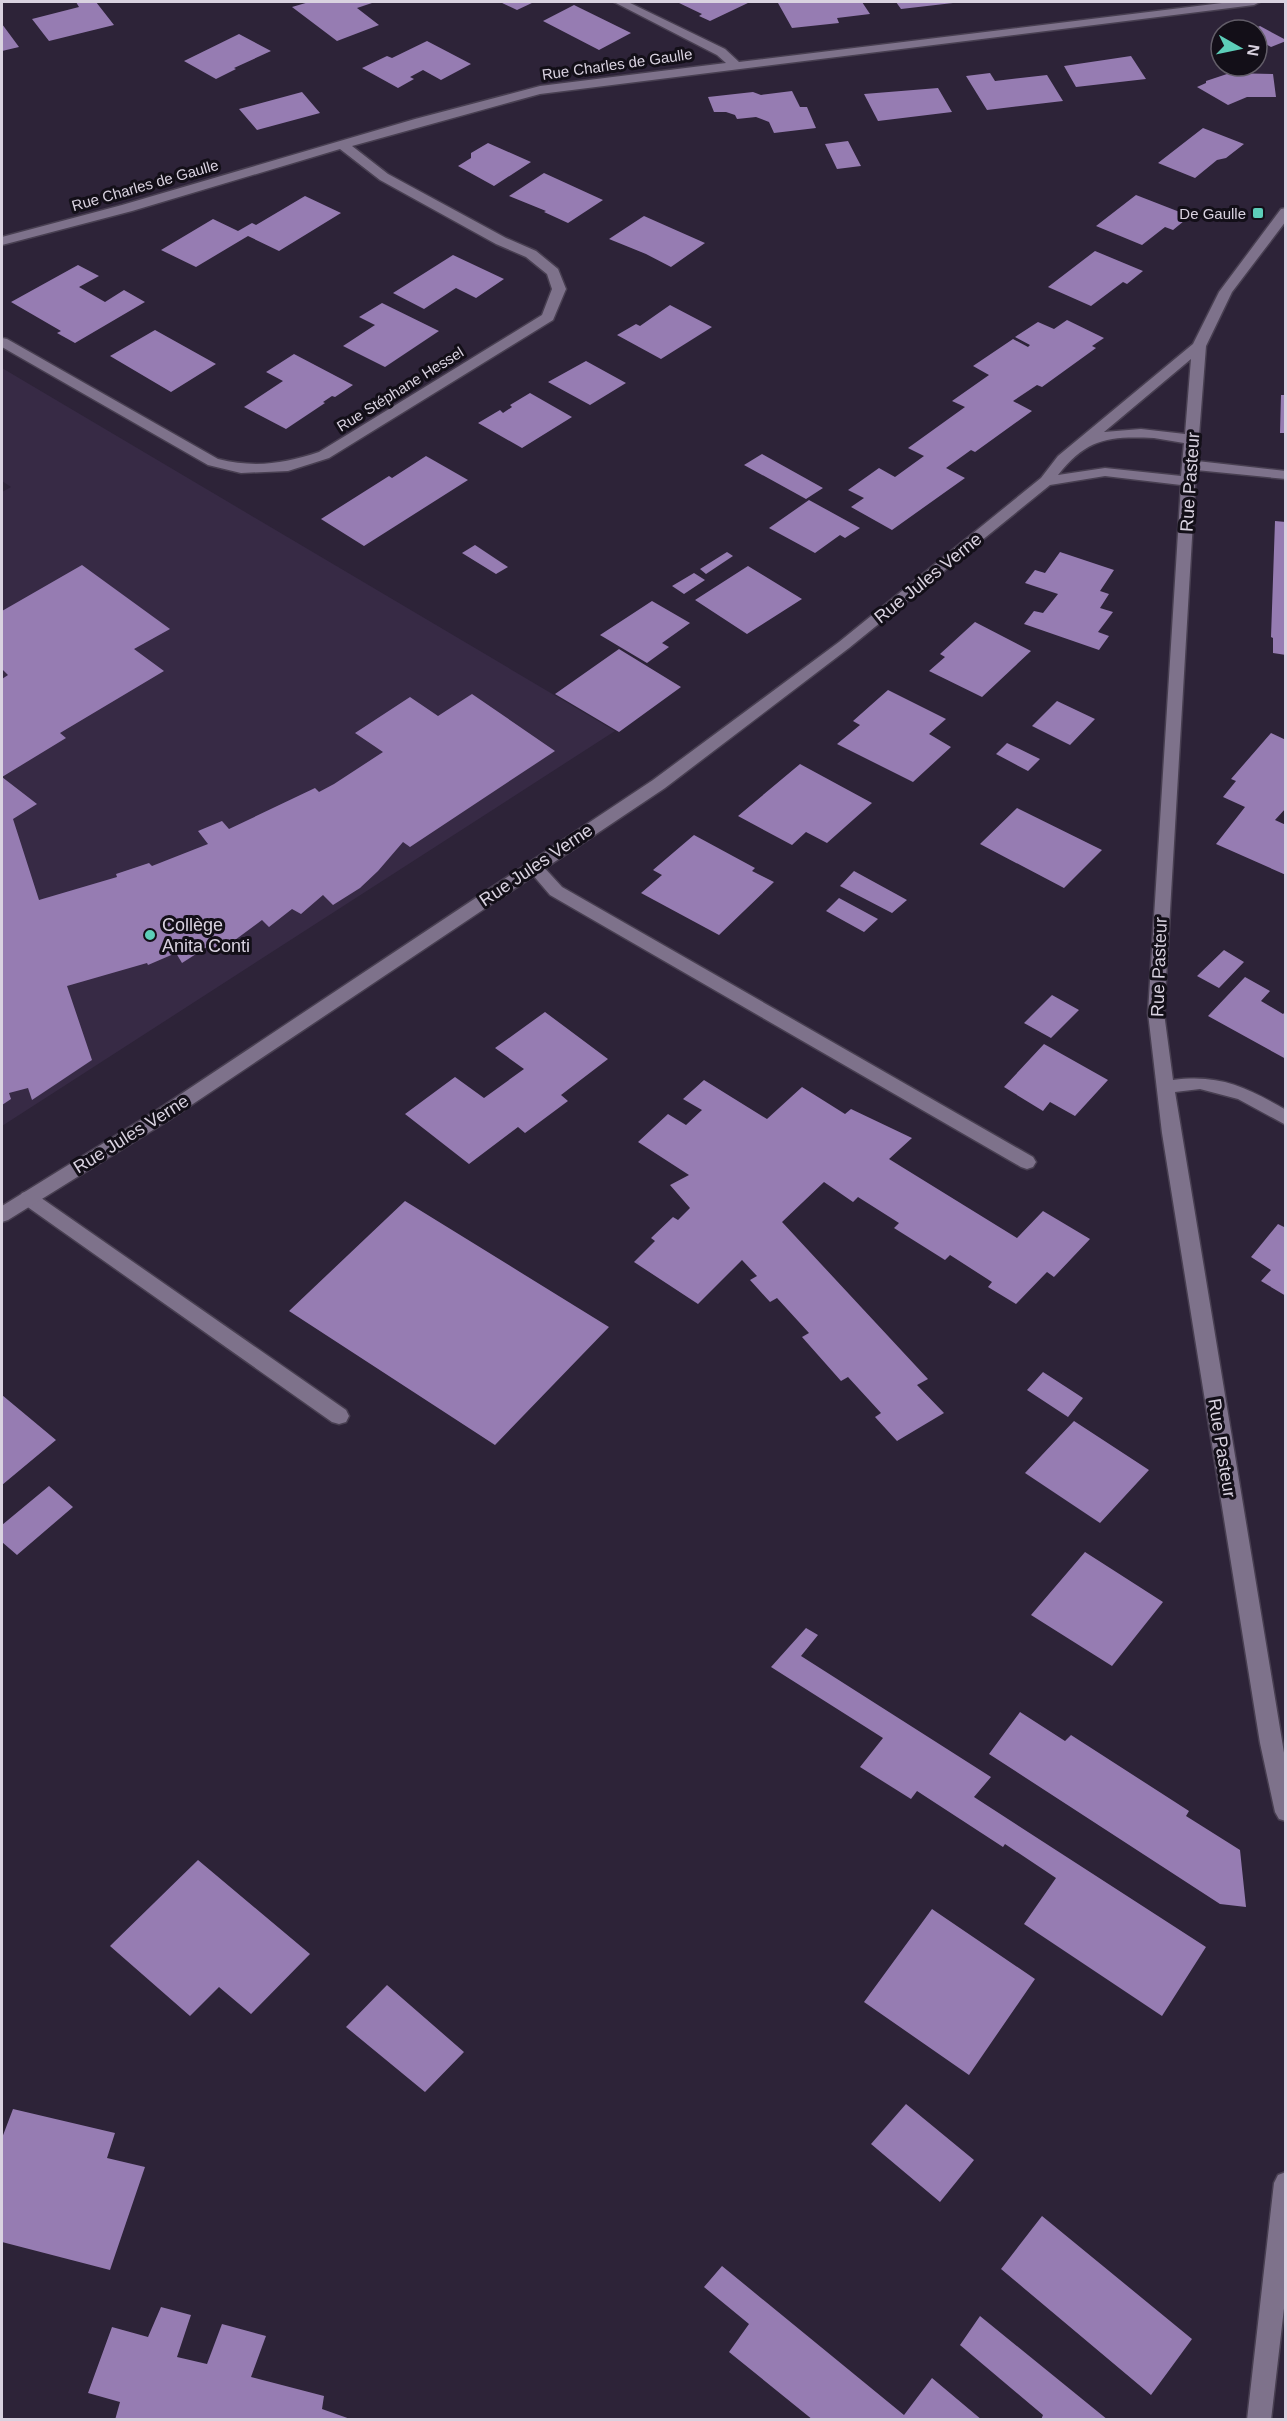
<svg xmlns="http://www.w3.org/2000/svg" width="1287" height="2421" font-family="Arial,sans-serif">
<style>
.built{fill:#372a45}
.building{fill:#967cb2}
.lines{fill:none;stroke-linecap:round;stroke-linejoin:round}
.lane-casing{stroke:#483f51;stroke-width:3}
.street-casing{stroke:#483f51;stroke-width:3}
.lane{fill:#7e728b;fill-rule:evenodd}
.street{fill:#7e728b;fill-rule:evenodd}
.poi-dot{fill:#5dceb9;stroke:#130f18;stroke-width:2}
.labels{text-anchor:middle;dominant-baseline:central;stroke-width:6;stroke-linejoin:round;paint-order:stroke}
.far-street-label{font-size:15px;fill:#d9d2e0;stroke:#130f18}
.far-poi-label{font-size:15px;fill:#d9d2e0;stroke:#130f18;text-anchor:end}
.street-label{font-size:18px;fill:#d9d2e0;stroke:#130f18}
.poi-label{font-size:18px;fill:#d9d2e0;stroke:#130f18;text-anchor:start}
</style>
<rect width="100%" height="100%" fill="#2d2338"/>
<!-- built -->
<path class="built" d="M 2,368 L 615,731 L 2,1126 L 2,492 L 11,487 L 2,481 Z"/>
<!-- building -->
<path class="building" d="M 76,2 L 96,2 L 114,25 L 49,41 L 32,19 L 79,7 Z
M 309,2 L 375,2 L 357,8 L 379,25 L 337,41 L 292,7 Z
M 500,2 L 534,2 L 517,10 Z
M 677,2 L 750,2 L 710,21 L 699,16 L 702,14 Z
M 792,2 L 862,2 L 870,14 L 837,18 L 839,23 L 792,28 L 778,3 Z
M 896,2 L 953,2 L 953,3 L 901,9 Z
M 574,5 L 631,33 L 599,50 L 543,21 Z
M 2,24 L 19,47 L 2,51 Z
M 1260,26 L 1286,40 L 1286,41 L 1271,47 L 1257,39 L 1257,30 L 1251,30 Z
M 239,34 L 271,51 L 234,68 L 236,69 L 216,79 L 184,61 Z
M 427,41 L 471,64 L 441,80 L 423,70 L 410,77 L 414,79 L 398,88 L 362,68 L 387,56 L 392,58 Z
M 1131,56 L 1146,79 L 1076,87 L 1064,66 Z
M 990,73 L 995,81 L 1047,75 L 1063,101 L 987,110 L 966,76 Z
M 1230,73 L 1273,74 L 1276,97 L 1247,97 L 1228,105 L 1197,87 L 1206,83 L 1206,81 Z
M 938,88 L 952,112 L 878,121 L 864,94 Z
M 792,91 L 800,107 L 807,107 L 816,128 L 774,133 L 769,122 L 756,117 L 737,119 L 735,115 L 726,112 L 714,112 L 708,97 L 753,92 L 761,95 Z
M 302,92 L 320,113 L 257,130 L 239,109 Z
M 1203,128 L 1244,144 L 1226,158 L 1217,160 L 1195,178 L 1158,163 Z
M 848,141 L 861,166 L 837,169 L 825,144 Z
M 488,143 L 531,162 L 494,186 L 458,166 L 471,158 L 471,153 Z
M 544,173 L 603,200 L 568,223 L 544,212 L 546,211 L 509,196 Z
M 1136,195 L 1190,216 L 1173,230 L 1165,227 L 1142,245 L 1096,226 Z
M 305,196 L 341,213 L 279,251 L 248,236 L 196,267 L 161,250 L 213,219 L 238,231 L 252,223 L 256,225 Z
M 644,216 L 705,243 L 671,267 L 646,254 L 609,239 Z
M 1095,251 L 1143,271 L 1127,284 L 1123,282 L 1091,306 L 1048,287 Z
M 453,255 L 504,279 L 476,298 L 456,288 L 424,309 L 393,293 Z
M 78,265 L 99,276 L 79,287 L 105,302 L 124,290 L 145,302 L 75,343 L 57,333 L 61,331 L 11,302 Z
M 382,303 L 439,331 L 385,367 L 343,346 L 375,325 L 359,317 Z
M 670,305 L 712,327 L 661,359 L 617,335 L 636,324 L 640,326 Z
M 1067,320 L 1104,338 L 1092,346 L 1096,348 L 1042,387 L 1037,385 L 1013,401 L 1032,411 L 975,452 L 971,450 L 946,468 L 965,478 L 892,530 L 851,507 L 864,498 L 848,490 L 879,468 L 895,477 L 924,456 L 908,448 L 965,407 L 952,401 L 989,375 L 973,366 L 1013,339 L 1028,347 L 1030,345 L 1015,337 L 1038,322 L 1054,329 Z
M 155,330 L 216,364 L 171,392 L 110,356 Z
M 294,354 L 353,385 L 335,397 L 332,396 L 323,402 L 325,403 L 286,429 L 244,407 L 283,381 L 266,372 Z
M 586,361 L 626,383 L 590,405 L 548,382 Z
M 530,393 L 572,417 L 522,448 L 478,423 L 500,410 L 503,413 L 512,407 L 510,405 Z
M 1281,395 L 1286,395 L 1286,433 L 1280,433 Z
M 762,454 L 823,488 L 806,499 L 744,465 Z
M 426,456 L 468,480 L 364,546 L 321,519 L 389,476 L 392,478 Z
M 809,500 L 860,528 L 845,538 L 840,535 L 815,553 L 769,528 Z
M 1275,521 L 1286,522 L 1286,655 L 1273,653 L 1273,638 L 1271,637 Z
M 475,545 L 508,567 L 496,574 L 462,553 Z
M 727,552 L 733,556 L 706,574 L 700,569 Z
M 1060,552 L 1114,570 L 1100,591 L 1109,594 L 1100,608 L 1113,612 L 1098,632 L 1109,636 L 1099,650 L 1024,624 L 1034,611 L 1043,613 L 1058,594 L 1025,583 L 1035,570 L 1045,573 Z
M 82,565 L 170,629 L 134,649 L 164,671 L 60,733 L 66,738 L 2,777 L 2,679 L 8,675 L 2,669 L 2,611 Z
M 748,566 L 802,599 L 747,634 L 695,600 Z
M 694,573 L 705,580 L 684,594 L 672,586 Z
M 652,601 L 690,623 L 662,643 L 669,647 L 647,663 L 600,635 Z
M 975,622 L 1031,651 L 982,697 L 929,671 L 945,657 L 940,654 Z
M 619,649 L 681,687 L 619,732 L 555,694 Z
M 888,690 L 946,719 L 929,734 L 951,747 L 913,782 L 837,744 L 860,725 L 853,721 Z
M 472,694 L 555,751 L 410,847 L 403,842 L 378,871 L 360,888 L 333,905 L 323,895 L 301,914 L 292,909 L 269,927 L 262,920 L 216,954 L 207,947 L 182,963 L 176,953 L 148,965 L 147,963 L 67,986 L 92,1060 L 32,1100 L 28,1088 L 9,1093 L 11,1099 L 2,1105 L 2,777 L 37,804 L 13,819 L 39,900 L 117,877 L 116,874 L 149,863 L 152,866 L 208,844 L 198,831 L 222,821 L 229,829 L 315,788 L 319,792 L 334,784 L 383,752 L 355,733 L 410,697 L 438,716 Z
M 1057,701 L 1095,719 L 1070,745 L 1032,726 Z
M 1271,733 L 1286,740 L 1286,808 L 1275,820 L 1286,825 L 1286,875 L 1216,844 L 1245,807 L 1223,797 L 1236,781 L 1231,779 Z
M 1007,743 L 1040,759 L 1028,771 L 996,754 Z
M 800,764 L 872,803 L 827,843 L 806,832 L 792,845 L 738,816 Z
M 1017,808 L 1102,850 L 1064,888 L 980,844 Z
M 694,835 L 755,868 L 752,871 L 774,882 L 719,935 L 641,893 L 662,875 L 653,870 Z
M 854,871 L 907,900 L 892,913 L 840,886 Z
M 839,898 L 878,919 L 864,932 L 826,911 Z
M 1224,950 L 1244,962 L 1219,988 L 1197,976 Z
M 1245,977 L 1270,991 L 1261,1001 L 1283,1014 L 1286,1011 L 1286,1059 L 1208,1016 Z
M 1052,995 L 1079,1010 L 1051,1038 L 1024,1023 Z
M 545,1012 L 608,1059 L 561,1095 L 568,1101 L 525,1133 L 518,1127 L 469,1164 L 405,1114 L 455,1077 L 484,1098 L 524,1069 L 495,1048 Z
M 1044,1044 L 1108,1080 L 1075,1116 L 1050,1102 L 1043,1111 L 1004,1087 Z
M 704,1080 L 767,1119 L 802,1087 L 845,1114 L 851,1109 L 912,1138 L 889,1159 L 1017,1238 L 1043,1211 L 1090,1239 L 1054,1277 L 1047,1272 L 1016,1304 L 988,1287 L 992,1282 L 950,1255 L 945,1260 L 894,1228 L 899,1223 L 858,1197 L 853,1202 L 824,1182 L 782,1222 L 928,1379 L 917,1385 L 944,1413 L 897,1441 L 875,1417 L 881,1413 L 848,1377 L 841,1381 L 802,1337 L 809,1333 L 777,1298 L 770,1302 L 750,1280 L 757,1276 L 742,1260 L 698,1304 L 634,1262 L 655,1241 L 651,1238 L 673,1217 L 678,1220 L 690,1208 L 670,1185 L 689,1175 L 638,1142 L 668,1114 L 686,1125 L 702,1110 L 683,1099 Z
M 405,1201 L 609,1327 L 495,1445 L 289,1311 Z
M 1278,1224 L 1286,1228 L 1286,1296 L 1261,1281 L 1271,1270 L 1251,1257 Z
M 1043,1372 L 1083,1398 L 1068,1417 L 1027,1390 Z
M 2,1395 L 56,1440 L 2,1485 Z
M 1074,1421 L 1149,1470 L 1100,1523 L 1025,1473 Z
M 49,1486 L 73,1507 L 17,1555 L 2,1542 L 2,1525 Z
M 1085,1552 L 1163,1602 L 1112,1666 L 1031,1615 Z
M 806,1628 L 818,1635 L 801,1656 L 991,1777 L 974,1797 L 1206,1947 L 1162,2016 L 1024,1924 L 1056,1878 L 1005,1844 L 1003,1847 L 917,1791 L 911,1799 L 860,1767 L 883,1738 L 771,1667 Z
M 1020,1712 L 1065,1741 L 1071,1735 L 1189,1811 L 1186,1816 L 1240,1850 L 1246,1907 L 1220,1904 L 989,1754 Z
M 198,1860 L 310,1954 L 251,2014 L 219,1987 L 190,2016 L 110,1946 Z
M 932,1909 L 1035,1979 L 969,2075 L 864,2002 Z
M 387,1985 L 464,2052 L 425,2092 L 346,2027 Z
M 906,2104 L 974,2160 L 940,2202 L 871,2144 Z
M 13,2109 L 115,2133 L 107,2158 L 145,2167 L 110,2270 L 2,2242 L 2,2138 Z
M 1042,2216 L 1192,2339 L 1151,2395 L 1001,2269 Z
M 722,2266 L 904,2415 L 932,2378 L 982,2420 L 813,2420 L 729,2352 L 749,2324 L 704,2287 Z
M 161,2307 L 191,2315 L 177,2357 L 207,2364 L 222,2324 L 266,2336 L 251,2377 L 324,2396 L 322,2409 L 353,2420 L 115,2420 L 120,2402 L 88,2393 L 112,2327 L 148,2337 Z
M 980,2316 L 1108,2420 L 1041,2420 L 1043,2415 L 960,2345 Z"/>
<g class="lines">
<defs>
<path id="lane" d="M 534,861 L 540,863 L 562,887 L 1033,1157 L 1036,1162 L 1033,1167 L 1027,1169 L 1021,1167 L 550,895 L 526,867 L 528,863 Z
M 28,1191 L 34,1193 L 346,1410 L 349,1416 L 346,1422 L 339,1424 L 332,1422 L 22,1203 L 19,1198 L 22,1193 Z"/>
<path id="street" d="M 614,2 L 628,2 L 725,49 L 739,62 L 1230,2 L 1260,2 L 1254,5 L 540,94 L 352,146 L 388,174 L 506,238 L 536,251 L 558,269 L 566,289 L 553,320 L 329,458 L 288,471 L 241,473 L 208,465 L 2,347 L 2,338 L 7,339 L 218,459 C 255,468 283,464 319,452 L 542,315 L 552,289 L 547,274 L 526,257 L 496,244 L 380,180 L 340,149 L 132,211 L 2,245 L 2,237 L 122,205 L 415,119 L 540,86 L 726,63 L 717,55 Z
M 1286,208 L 1286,221 L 1232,292 L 1206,346 L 1197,461 L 1286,471 L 1286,479 L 1196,470 L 1164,1013 L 1173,1080 C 1220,1074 1246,1087 1286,1110 L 1286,1125 L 1238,1099 L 1200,1089 L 1175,1092 L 1286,1765 L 1286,1821 L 1279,1819 L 1275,1812 L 1260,1743 L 1162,1133 L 1148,1013 L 1181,485 L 1105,476 L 1050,485 L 849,648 L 665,788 L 169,1120 L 8,1220 L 2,1222 L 2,1206 L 157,1110 L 653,780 L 839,642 L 1041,478 L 1058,456 L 1193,344 L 1219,292 L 1281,209 ZM 1191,359 L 1185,434 L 1141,429 L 1104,432 ZM 1154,438 L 1184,443 L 1181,476 L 1105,468 L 1058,475 C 1087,438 1109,436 1154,438 Z
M 1286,2172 L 1286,2291 L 1271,2420 L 1247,2420 L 1274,2183 L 1278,2175 Z"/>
</defs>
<!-- lane casing -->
<use href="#lane" class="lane-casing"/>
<!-- street casing -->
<use href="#street" class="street-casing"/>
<!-- lane -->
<use href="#lane" class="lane"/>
<!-- street -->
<use href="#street" class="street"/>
</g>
<!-- markers -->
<g class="poi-dot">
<rect x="1252" y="207" width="12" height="12" rx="3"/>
<circle cx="150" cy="935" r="6"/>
</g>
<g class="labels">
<!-- far-street labels -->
<g class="far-street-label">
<text transform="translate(617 64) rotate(-8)">Rue Charles de Gaulle</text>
<text transform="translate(145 185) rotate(-16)">Rue Charles de Gaulle</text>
<text transform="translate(400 389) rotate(-32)">Rue Stéphane Hessel</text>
</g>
<!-- far-poi labels -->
<g class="far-poi-label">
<text x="1246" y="213">De Gaulle</text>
</g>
<!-- street labels -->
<g class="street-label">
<text transform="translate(1190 482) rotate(-86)">Rue Pasteur</text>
<text transform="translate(928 578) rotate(-39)">Rue Jules Verne</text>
<text transform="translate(536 865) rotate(-34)">Rue Jules Verne</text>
<text transform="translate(1159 967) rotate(-88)">Rue Pasteur</text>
<text transform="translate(131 1134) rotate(-32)">Rue Jules Verne</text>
<text transform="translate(1222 1448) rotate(81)">Rue Pasteur</text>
</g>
<!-- poi labels -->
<g class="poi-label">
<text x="162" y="925">Collège<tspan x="162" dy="21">Anita Conti</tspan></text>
</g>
</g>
<!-- border -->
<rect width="1287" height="2421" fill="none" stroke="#d9d2e0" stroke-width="6"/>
<!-- north arrow -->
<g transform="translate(1239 48) rotate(99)"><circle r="28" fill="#130f18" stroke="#625d68" stroke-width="1.5"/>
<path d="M0-4.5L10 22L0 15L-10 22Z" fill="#5dceb9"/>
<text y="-9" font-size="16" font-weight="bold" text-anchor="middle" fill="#d9d2e0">N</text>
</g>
</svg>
